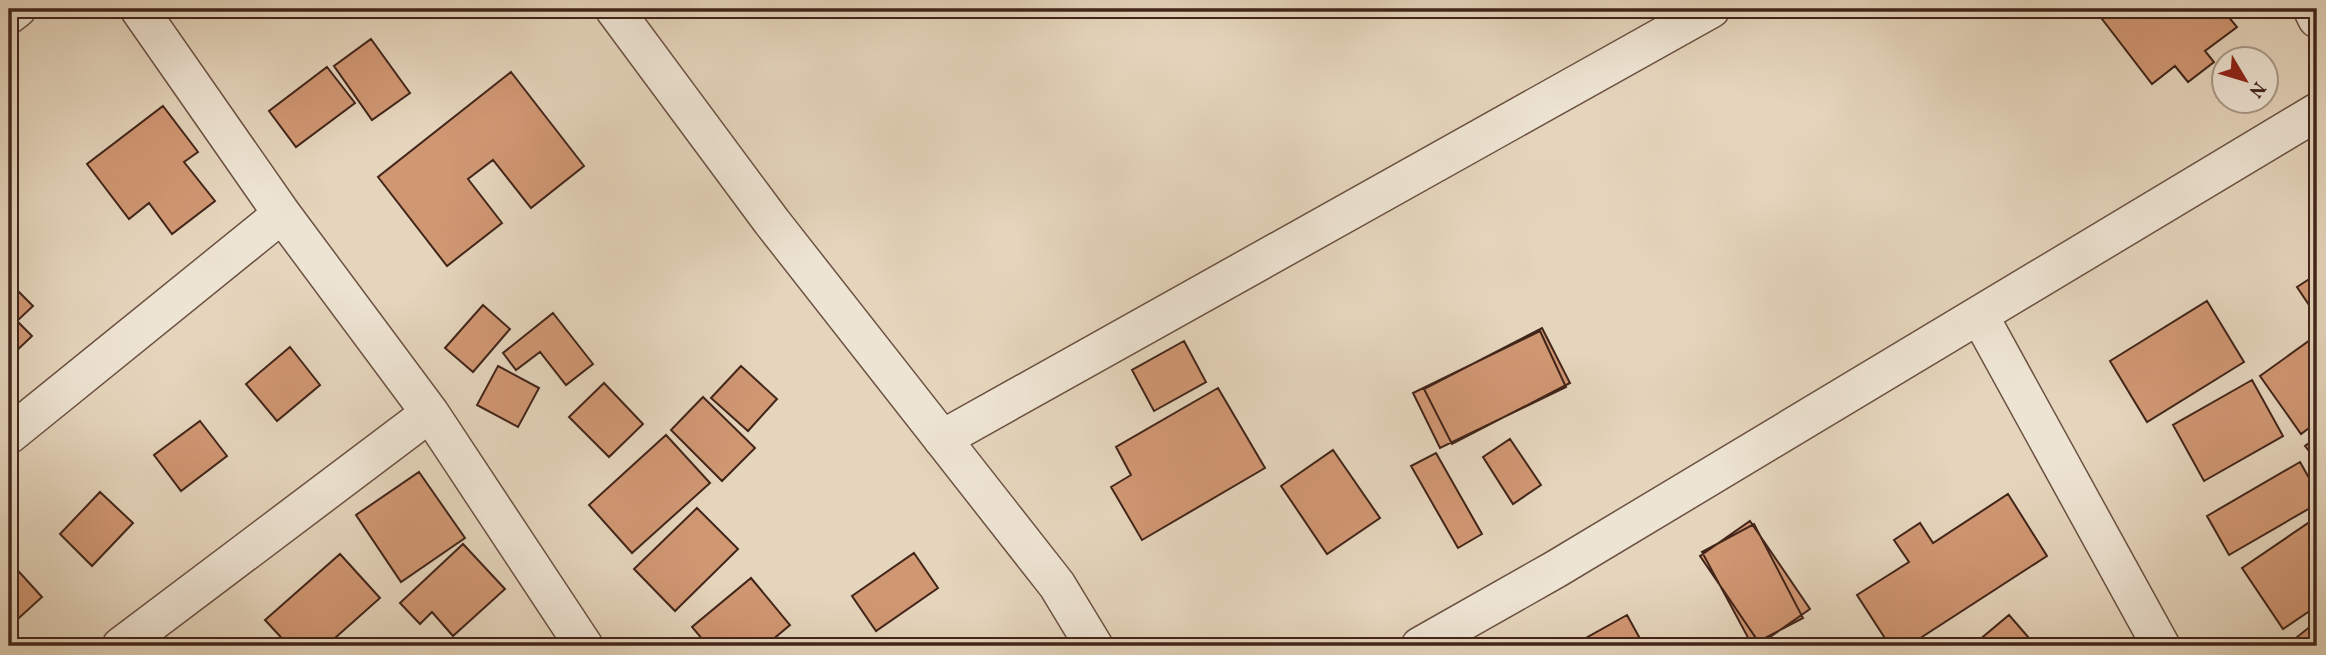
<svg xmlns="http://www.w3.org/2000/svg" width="2326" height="655" font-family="Vollkorn,serif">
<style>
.building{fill:#d09773;stroke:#42251a;stroke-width:2}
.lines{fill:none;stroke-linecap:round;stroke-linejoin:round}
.street-casing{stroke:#6b5142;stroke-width:40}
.street{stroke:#eee4d3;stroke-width:37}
</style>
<rect width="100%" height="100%" fill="#e5d5bc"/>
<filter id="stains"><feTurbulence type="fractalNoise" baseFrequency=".00286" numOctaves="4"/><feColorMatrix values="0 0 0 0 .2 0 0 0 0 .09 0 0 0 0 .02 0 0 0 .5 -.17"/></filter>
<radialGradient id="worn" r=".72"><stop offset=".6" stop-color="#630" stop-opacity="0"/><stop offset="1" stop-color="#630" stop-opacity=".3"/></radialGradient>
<!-- building -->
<path class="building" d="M 2116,9 L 2222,9 L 2237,27 L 2205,51 L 2214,62 L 2188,82 L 2175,66 L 2152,84 L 2102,19 Z
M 371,39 L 410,93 L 372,120 L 334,66 Z
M 327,67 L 355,103 L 296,147 L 269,111 Z
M 511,72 L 584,166 L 531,208 L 493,160 L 468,179 L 502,223 L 447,266 L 378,177 Z
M 163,106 L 198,152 L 184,162 L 215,201 L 172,234 L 149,203 L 129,219 L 87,164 Z
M 2317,274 L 2317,317 L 2297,287 Z
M 9,282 L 33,306 L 17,321 L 32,336 L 9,358 Z
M 2207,301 L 2244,362 L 2147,422 L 2110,361 Z
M 483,305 L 510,329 L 473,372 L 445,348 Z
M 553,313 L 593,364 L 566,385 L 540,352 L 516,370 L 503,353 Z
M 1542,328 L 1570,383 L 1452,444 L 1424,389 Z
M 1540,331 L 1566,387 L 1440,448 L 1413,393 Z
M 2317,335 L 2317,422 L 2301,434 L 2260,376 Z
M 1184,341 L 1206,382 L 1154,411 L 1132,370 Z
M 290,347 L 320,385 L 277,421 L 246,384 Z
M 498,366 L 539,388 L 518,427 L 477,405 Z
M 741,366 L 777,399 L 748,431 L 711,398 Z
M 2252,380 L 2283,436 L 2204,481 L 2173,425 Z
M 604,383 L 643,424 L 609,457 L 569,417 Z
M 1218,388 L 1265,468 L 1142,540 L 1111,487 L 1131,475 L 1116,447 Z
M 703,397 L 755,448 L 722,481 L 671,430 Z
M 200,421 L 227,456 L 181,491 L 154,455 Z
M 666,435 L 710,483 L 632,553 L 589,505 Z
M 2317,437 L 2317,461 L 2305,446 Z
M 1510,439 L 1541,485 L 1513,504 L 1483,457 Z
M 1333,450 L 1380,518 L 1327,554 L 1281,486 Z
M 1436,453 L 1482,534 L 1458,548 L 1411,466 Z
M 2300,462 L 2317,492 L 2317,504 L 2229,555 L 2207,516 Z
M 419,472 L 465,538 L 401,582 L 356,515 Z
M 100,492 L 133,523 L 92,566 L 60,534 Z
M 2008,494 L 2047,556 L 1908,646 L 1890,646 L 1857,595 L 1909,562 L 1894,540 L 1920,523 L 1933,543 Z
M 697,508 L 738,549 L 675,611 L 634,569 Z
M 2317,517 L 2317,606 L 2283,629 L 2242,568 Z
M 1750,521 L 1810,609 L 1760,644 L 1700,556 Z
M 1754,524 L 1803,618 L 1752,645 L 1702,552 Z
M 463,544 L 505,589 L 453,636 L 432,612 L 420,624 L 400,603 Z
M 914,553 L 938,588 L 876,631 L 852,596 Z
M 340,554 L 380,598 L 326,646 L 289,646 L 265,620 Z
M 11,563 L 42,597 L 9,627 L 9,565 Z
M 751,578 L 790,625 L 765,646 L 708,646 L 692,627 Z
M 1627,615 L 1644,646 L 1590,646 L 1586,638 Z
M 2009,615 L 2036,646 L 1972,646 Z
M 2317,621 L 2317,646 L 2286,646 Z"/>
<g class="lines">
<defs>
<path id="street" d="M 614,9 L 772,222 L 1057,585 L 1094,646
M 2312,9 L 2317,19
M 9,15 L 17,9
M 1979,315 L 2161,646
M 430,413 L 584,646
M 9,435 L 282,214 L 139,9
M 942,439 L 1711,9
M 121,646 L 430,413 L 282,214
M 1420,646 L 1556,569 L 2317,112"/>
</defs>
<!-- street casing -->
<use href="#street" class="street-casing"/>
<!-- street -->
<use href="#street" class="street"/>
</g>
<!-- margin -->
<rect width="2326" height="655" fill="none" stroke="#e5d5bc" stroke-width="35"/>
<rect x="10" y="10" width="2305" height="634" fill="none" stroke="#42251a" stroke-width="3.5"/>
<rect x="18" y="18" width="2291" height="620" fill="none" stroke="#42251a" stroke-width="2"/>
<!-- north arrow -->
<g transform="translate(2245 80) rotate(128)"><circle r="33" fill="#eee4d3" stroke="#a99889" stroke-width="2"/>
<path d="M0-5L12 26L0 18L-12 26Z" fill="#8f2418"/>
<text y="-10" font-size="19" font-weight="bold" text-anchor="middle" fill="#42251a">N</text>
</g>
<rect width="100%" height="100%" filter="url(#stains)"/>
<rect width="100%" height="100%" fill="url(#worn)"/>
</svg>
